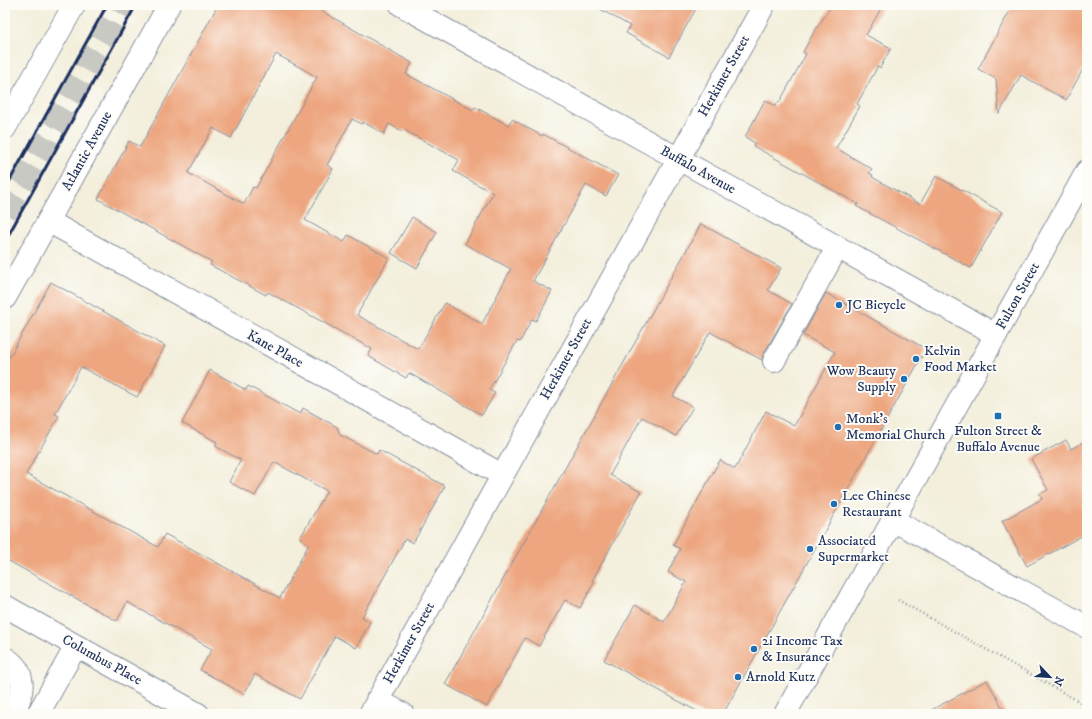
<svg xmlns="http://www.w3.org/2000/svg" width="1092" height="719" font-family="'IM FELL DW Pica',serif">
<style>
.building{fill:#eda67f;fill-rule:evenodd}
.lines{fill:none;stroke-linecap:round;stroke-linejoin:round}
.major-tunnel{stroke:#c8c9c3;stroke-width:22;stroke-dasharray:22 11;stroke-linecap:butt}
.minor-casing{stroke:#878f9d;stroke-width:24}
.major-casing{stroke:#878f9d;stroke-width:24}
.path{stroke:#878f9d;stroke-width:2.5;stroke-dasharray:1 3;stroke-linecap:butt}
.minor{stroke:#fff;stroke-width:22}
.major{stroke:#fff;stroke-width:22}
.rail{stroke:#1b2f5e;stroke-width:3}
.poi-dot{fill:#1f6fb2;stroke:#fdfcf7;stroke-width:1.5}
.labels{text-anchor:middle;dominant-baseline:central;stroke-width:4;stroke-linejoin:round;paint-order:stroke}
.street-label{font-size:14px;fill:#1b2f5e;stroke:#fdfcf7}
.poi-label{font-size:14px;fill:#1b2f5e;stroke:#fdfcf7;text-anchor:start}
</style>
<rect width="100%" height="100%" fill="#fdfcf7"/>
<filter id="ink" filterUnits="userSpaceOnUse"><feTurbulence type="fractalNoise" baseFrequency=".025" numOctaves="2"/><feDisplacementMap in="SourceGraphic" scale="8" xChannelSelector="R" yChannelSelector="G"/><feConvolveMatrix kernelMatrix="1 2 1 2 8 2 1 2 1" color-interpolation-filters="sRGB"/></filter>
<filter id="wash" filterUnits="userSpaceOnUse"><feTurbulence type="fractalNoise" baseFrequency=".012" numOctaves="4" result="noise"/><feDisplacementMap in="SourceGraphic" scale="16" xChannelSelector="R" yChannelSelector="G"/><feGaussianBlur stdDeviation="0.9" result="paint"/><feColorMatrix in="noise" values="0 0 0 0 0 0 0 0 0 0 0 0 0 0 0 0 0 1.4 0 .05"/><feComposite in="paint" operator="in"/></filter>
<g filter="url(#wash)">
<rect width="100%" height="100%" fill="#f3efdc"/>
<g id="blocks">
<!-- building -->
<path class="building" d="M 218,5 L 311,5 L 412,63 L 406,74 L 473,110 L 475,107 L 508,125 L 512,119 L 542,136 L 543,134 L 618,175 L 606,196 L 586,185 L 533,281 L 552,291 L 536,321 L 532,319 L 520,342 L 517,341 L 489,390 L 495,393 L 482,415 L 409,373 L 406,378 L 368,356 L 372,349 L 268,292 L 266,295 L 210,265 L 212,262 L 98,199 L 129,141 L 140,147 ZM 276,54 L 317,77 L 256,188 L 253,187 L 244,204 L 188,173 L 213,128 L 231,138 ZM 352,119 L 362,124 L 363,122 L 384,134 L 389,124 L 402,131 L 404,130 L 459,160 L 453,171 L 493,193 L 465,244 L 511,269 L 482,324 L 445,303 L 418,349 L 357,315 L 389,258 L 348,235 L 344,242 L 305,220 L 333,169 L 327,165 Z
M 593,5 L 698,5 L 669,57 L 626,33 L 630,26 Z
M 832,5 L 883,5 L 866,35 L 891,48 L 880,68 L 878,66 L 857,104 L 860,106 L 836,148 L 872,169 L 869,173 L 873,175 L 872,177 L 920,204 L 936,176 L 1002,212 L 971,268 L 856,206 L 858,204 L 753,146 L 755,143 L 745,137 L 765,100 L 775,106 L 778,102 L 779,103 L 806,54 L 803,52 L 814,32 Z
M 1013,5 L 1087,5 L 1087,62 L 1066,100 L 1021,75 L 999,114 L 996,79 L 978,69 Z
M 412,217 L 437,232 L 417,268 L 391,253 Z
M 701,224 L 781,268 L 768,290 L 792,304 L 763,355 L 762,360 L 710,332 L 673,396 L 693,407 L 676,436 L 642,417 L 610,475 L 641,492 L 592,581 L 594,583 L 580,608 L 565,600 L 539,646 L 525,638 L 487,707 L 445,684 Z
M 51,282 L 165,346 L 137,397 L 81,367 L 55,414 L 59,416 L 26,474 L 158,547 L 165,534 L 280,598 L 309,544 L 300,538 L 327,491 L 274,462 L 255,496 L 229,482 L 241,460 L 215,446 L 217,442 L 182,423 L 210,370 L 246,390 L 248,386 L 300,414 L 303,408 L 337,427 L 340,435 L 377,454 L 379,450 L 445,486 L 413,543 L 405,539 L 362,617 L 370,622 L 356,648 L 335,636 L 300,699 L 255,674 L 244,694 L 200,670 L 212,649 L 127,602 L 117,621 L 5,559 L 5,365 Z
M 826,293 L 926,349 L 723,714 L 702,714 L 604,660 L 635,605 L 664,622 L 686,582 L 668,572 L 680,549 L 673,545 L 720,460 L 735,469 L 766,411 L 794,426 L 835,352 L 803,335 Z
M 1066,440 L 1071,449 L 1087,440 L 1087,533 L 1027,566 L 1002,521 L 1042,499 L 1040,494 L 1048,490 L 1031,459 Z
M 987,680 L 1006,714 L 924,714 Z"/>
</g>
</g>
<g filter="url(#ink)">
<use href="#blocks" fill-opacity="0" stroke="#878f9d" stroke-width="1"/>
<g class="lines">
<!-- major-tunnel -->
<path class="major-tunnel" d="M 5,214 L 122,5"/>
<defs>
<path id="minor" d="M 401,5 L 996,335
M 48,221 L 502,475
M 774,361 L 837,248
M 893,520 L 1087,627
M 5,606 L 198,714
M 5,658 C 27,671 25,694 12,714
M 377,700 L 403,714
M 38,714 L 76,646
M 370,714 L 764,5"/>
<path id="major" d="M 5,128 L 74,5
M 5,298 L 169,5
M 785,714 L 1087,171"/>
</defs>
<!-- minor casing -->
<use href="#minor" class="minor-casing"/>
<!-- major casing -->
<use href="#major" class="major-casing"/>
<!-- path -->
<path class="path" d="M 898,600 L 1087,706"/>
<!-- minor -->
<use href="#minor" class="minor"/>
<!-- major -->
<use href="#major" class="major"/>
<!-- rail -->
<path class="rail" d="M 5,189 L 107,5
M 5,241 L 136,5"/>
</g>
</g>
<!-- markers -->
<g class="poi-dot">
<circle cx="839" cy="305" r="4"/>
<circle cx="916" cy="359" r="4"/>
<circle cx="904" cy="379" r="4"/>
<rect x="994" y="412" width="8" height="8" rx="2"/>
<circle cx="838" cy="427" r="4"/>
<circle cx="834" cy="504" r="4"/>
<circle cx="810" cy="549" r="4"/>
<circle cx="754" cy="649" r="4"/>
<circle cx="738" cy="677" r="4"/>
</g>
<g class="labels">
<!-- street labels -->
<g class="street-label">
<text transform="translate(724 76) rotate(-61)">Herkimer Street</text>
<text transform="translate(87 151) rotate(-61)">Atlantic Avenue</text>
<text transform="translate(698 170) rotate(29)">Buffalo Avenue</text>
<text transform="translate(1018 296) rotate(-61)">Fulton Street</text>
<text transform="translate(275 349) rotate(29)">Kane Place</text>
<text transform="translate(566 359) rotate(-61)">Herkimer Street</text>
<text transform="translate(409 643) rotate(-61)">Herkimer Street</text>
<text transform="translate(102 660) rotate(29)">Columbus Place</text>
</g>
<!-- poi labels -->
<g class="poi-label">
<text x="847" y="305">JC Bicycle</text>
<text x="924" y="351">Kelvin<tspan x="924" dy="16">Food Market</tspan></text>
<text x="896" y="371" text-anchor="end">Wow Beauty<tspan x="896" dy="16">Supply</tspan></text>
<text x="846" y="419">Monk's<tspan x="846" dy="16">Memorial Church</tspan></text>
<text x="998" y="431" text-anchor="middle">Fulton Street &amp;<tspan x="998" dy="16">Buffalo Avenue</tspan></text>
<text x="842" y="496">Lee Chinese<tspan x="842" dy="16">Restaurant</tspan></text>
<text x="818" y="541">Associated<tspan x="818" dy="16">Supermarket</tspan></text>
<text x="762" y="641">2i Income Tax<tspan x="762" dy="16">&amp; Insurance</tspan></text>
<text x="746" y="677">Arnold Kutz</text>
</g>
</g>
<!-- margin -->
<rect width="1092" height="719" fill="none" stroke="#fdfcf7" stroke-width="20"/>
<!-- north arrow -->
<g transform="translate(1050 677) rotate(115)" stroke="#fdfcf7" stroke-width="3" paint-order="stroke">
<path d="M0-3L7 15L0 10L-7 15Z" fill="#1b2f5e"/>
<text y="-6" font-size="11" font-weight="bold" text-anchor="middle" fill="#1b2f5e">N</text>
</g>
</svg>
